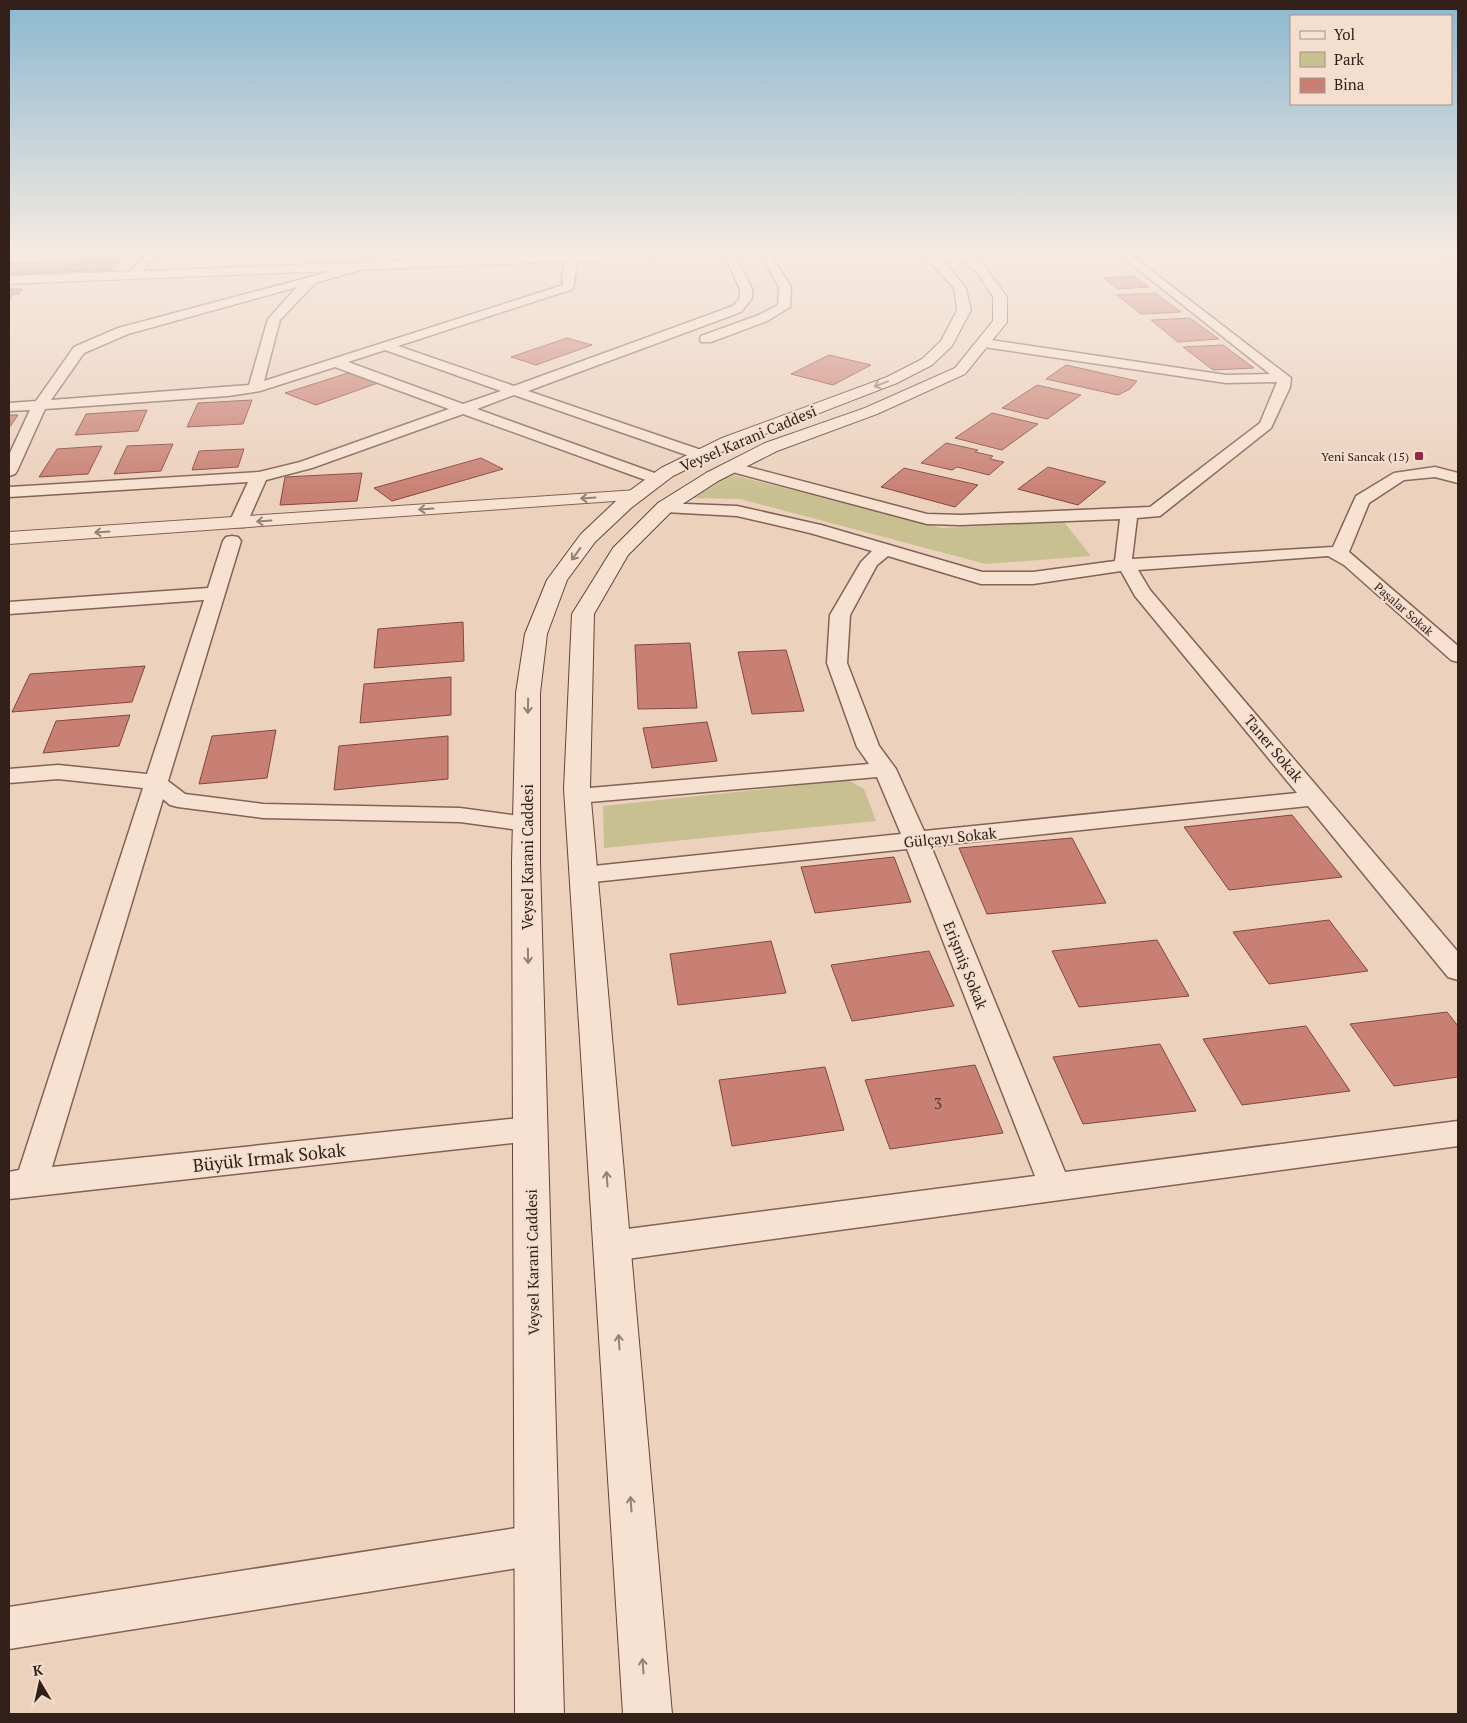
<svg xmlns="http://www.w3.org/2000/svg" width="1467" height="1723" font-family="'PT Serif',serif">
<style>
.green{fill:#c9c092}
.building{fill:#c98074;stroke:#82463e}
.lines{fill:none;stroke-linecap:round;stroke-linejoin:round}
.minor-casing{stroke:#836257;stroke-width:3}
.tertiary-casing{stroke:#836257;stroke-width:2}
.secondary-casing{stroke:#65443b;stroke-width:2}
.minor{fill:#f7e1d0;fill-rule:evenodd}
.tertiary{fill:#f7e1d0;fill-rule:evenodd}
.secondary{fill:#f7e1d0;fill-rule:evenodd}
.oneway{stroke:#958076}
.poi-dot{fill:#902946;stroke:#f4decd;stroke-width:2}
.labels{text-anchor:middle;dominant-baseline:central;stroke-width:4;stroke-linejoin:round;paint-order:stroke}
.far-poi-label{font-size:12px;fill:#33201b;stroke:#f4decd;text-anchor:end}
.far-street-label{font-size:12px;fill:#33201b;stroke:#f4decd}
.street-label{font-size:15px;fill:#33201b;stroke:#f4decd}
.near-number-label{font-size:15px;fill:#583831}
.near-street-label{font-size:18px;fill:#33201b;stroke:#f4decd}
</style>
<rect width="100%" height="100%" fill="#ecd1bd"/>
<!-- green -->
<path class="green" d="M 730,474 L 942,528 L 1064,522 L 1091,556 L 986,564 L 740,499 L 690,498 L 714,480 Z
M 848,780 L 864,789 L 876,821 L 604,848 L 603,806 Z"/>
<!-- building -->
<path class="building" d="M 121,258 L 113,270 L 9,274 L 9,263 Z
M 1134,276 L 1149,287 L 1118,289 L 1103,278 Z
M 9,289 L 22,289 L 19,294 L 13,294 L 9,300 Z
M 1155,293 L 1181,312 L 1141,314 L 1117,295 Z
M 1190,318 L 1219,339 L 1178,342 L 1151,320 Z
M 567,338 L 592,345 L 536,365 L 511,357 Z
M 1223,345 L 1254,368 L 1213,370 L 1183,347 Z
M 829,355 L 871,365 L 833,385 L 791,374 Z
M 1066,365 L 1137,381 L 1130,389 L 1118,395 L 1046,379 Z
M 348,373 L 378,383 L 316,405 L 285,393 Z
M 1037,385 L 1081,395 L 1047,419 L 1002,408 Z
M 252,400 L 243,424 L 187,427 L 198,403 Z
M 147,410 L 138,431 L 75,435 L 86,414 Z
M 992,413 L 1038,424 L 1002,450 L 955,438 Z
M 9,415 L 18,415 L 9,428 Z
M 946,443 L 978,450 L 975,452 L 993,456 L 990,459 L 1004,462 L 989,475 L 957,467 L 952,470 L 921,463 Z
M 173,444 L 161,471 L 114,474 L 127,446 Z
M 102,446 L 88,474 L 39,477 L 57,449 Z
M 244,449 L 238,467 L 192,470 L 199,451 Z
M 481,458 L 503,469 L 392,501 L 374,488 Z
M 1048,467 L 1106,482 L 1078,505 L 1018,489 Z
M 904,468 L 978,485 L 955,507 L 881,487 Z
M 362,473 L 357,501 L 280,505 L 285,477 Z
M 463,622 L 464,661 L 374,668 L 378,629 Z
M 690,643 L 697,708 L 638,709 L 635,645 Z
M 786,650 L 804,711 L 752,714 L 738,652 Z
M 145,666 L 132,702 L 12,712 L 30,674 Z
M 451,677 L 451,715 L 360,723 L 364,684 Z
M 130,715 L 119,746 L 43,753 L 56,721 Z
M 707,722 L 717,761 L 652,768 L 643,728 Z
M 276,730 L 267,778 L 199,784 L 212,736 Z
M 448,736 L 448,779 L 334,790 L 339,746 Z
M 1292,815 L 1342,877 L 1229,890 L 1184,827 Z
M 1072,838 L 1106,903 L 987,914 L 959,848 Z
M 894,857 L 911,902 L 815,913 L 801,867 Z
M 1329,920 L 1368,971 L 1269,984 L 1233,932 Z
M 1157,940 L 1189,996 L 1079,1007 L 1052,951 Z
M 771,941 L 786,993 L 678,1005 L 670,954 Z
M 929,951 L 954,1006 L 852,1021 L 831,965 Z
M 1447,1012 L 1458,1026 L 1458,1077 L 1394,1086 L 1350,1024 Z
M 1306,1026 L 1350,1091 L 1242,1105 L 1203,1039 Z
M 1160,1044 L 1196,1111 L 1083,1124 L 1053,1057 Z
M 975,1065 L 1003,1133 L 890,1149 L 865,1080 Z
M 825,1067 L 844,1130 L 732,1146 L 719,1080 Z"/>
<g class="lines">
<defs>
<path id="minor" d="M 9,252 L 65,252 L 60,255 L 9,257 Z
M 148,252 L 158,252 L 137,278 L 129,278 L 129,274 Z
M 423,252 L 433,252 L 430,265 L 426,266 L 420,263 Z
M 723,252 L 733,252 L 752,289 L 752,298 L 741,312 L 528,391 L 707,452 L 709,455 L 707,458 L 695,458 L 514,395 L 477,409 L 663,476 L 665,479 L 663,482 L 651,482 L 463,414 L 312,468 L 266,480 L 247,523 L 244,527 L 232,527 L 229,523 L 248,482 L 9,497 L 9,487 L 259,472 L 300,462 L 449,409 L 335,367 L 260,391 L 228,396 L 45,409 L 17,471 L 15,474 L 9,476 L 9,455 L 30,410 L 9,411 L 9,403 L 36,401 L 74,347 L 118,328 L 359,264 L 367,264 L 367,268 L 315,283 L 280,320 L 264,381 L 563,285 L 562,275 L 566,257 L 568,255 L 576,255 L 578,257 L 573,289 L 398,346 L 514,386 L 733,306 L 740,298 L 740,289 ZM 297,287 L 268,319 L 249,385 L 51,400 L 84,353 L 128,334 ZM 385,350 L 501,391 L 463,404 L 348,362 Z
M 759,252 L 769,252 L 791,287 L 790,307 L 767,321 L 711,342 L 701,342 L 700,339 L 701,336 L 759,315 L 778,305 L 779,287 Z
M 1116,252 L 1127,252 L 1291,378 L 1290,387 L 1271,428 L 1160,516 L 1137,518 L 1132,559 L 1333,547 L 1356,496 L 1394,473 L 1435,467 L 1458,473 L 1458,483 L 1435,477 L 1404,480 L 1369,503 L 1349,552 L 1458,646 L 1458,662 L 1451,660 L 1344,565 L 1328,556 L 1138,570 L 1150,590 L 1458,952 L 1458,980 L 1448,977 L 1308,806 L 931,846 L 1065,1172 L 1458,1121 L 1458,1146 L 612,1261 L 600,1256 L 595,1246 L 600,1236 L 612,1231 L 1035,1176 L 907,849 L 584,883 L 575,881 L 571,875 L 575,869 L 584,867 L 901,834 L 877,777 L 578,803 L 570,801 L 566,796 L 570,791 L 578,789 L 869,764 L 857,747 L 827,663 L 830,615 L 861,562 L 872,551 L 810,533 L 737,516 L 665,512 L 659,511 L 657,507 L 659,503 L 737,506 L 821,525 L 982,572 L 1033,572 L 1115,561 L 1120,519 L 961,525 L 927,524 L 725,470 L 723,467 L 725,464 L 737,464 L 927,514 L 961,515 L 1150,507 L 1260,423 L 1277,382 L 1226,383 L 984,347 L 977,343 L 984,339 L 1226,375 L 1270,374 ZM 888,556 L 981,584 L 1033,584 L 1121,571 L 1135,596 L 1297,793 L 924,831 L 896,769 L 879,746 L 847,663 L 850,615 L 877,565 Z
M 1430,252 L 1458,252 L 1458,257 L 1435,255 Z
M 232,536 L 238,537 L 241,541 L 168,781 L 185,794 L 263,804 L 460,808 L 527,817 L 536,819 L 539,824 L 536,829 L 527,831 L 460,822 L 263,818 L 178,807 L 170,805 L 163,799 L 52,1167 L 530,1117 L 541,1120 L 546,1129 L 541,1138 L 530,1141 L 9,1199 L 9,1172 L 19,1170 L 143,788 L 58,779 L 9,783 L 9,769 L 58,765 L 147,774 L 204,600 L 9,614 L 9,602 L 208,588 L 223,541 L 226,537 Z
M 536,1525 L 550,1531 L 556,1545 L 550,1559 L 536,1565 L 9,1649 L 9,1607 Z"/>
<path id="tertiary" d="M 625,252 L 710,252 L 704,256 L 9,284 L 9,276 Z
M 637,490 L 643,491 L 646,495 L 643,499 L 9,544 L 9,532 Z"/>
<path id="secondary" d="M 920,252 L 933,252 L 947,264 L 966,288 L 971,310 L 952,346 L 932,365 L 897,383 L 734,446 L 673,476 L 631,508 L 595,542 L 567,580 L 547,634 L 540,693 L 540,862 L 564,1714 L 515,1714 L 512,862 L 516,693 L 525,634 L 547,580 L 581,534 L 617,500 L 661,468 L 722,438 L 887,377 L 922,359 L 941,341 L 957,310 L 954,288 Z
M 955,252 L 968,252 L 985,267 L 1007,297 L 1007,322 L 965,374 L 877,414 L 777,451 L 718,481 L 672,511 L 628,555 L 594,614 L 590,789 L 672,1714 L 623,1714 L 564,789 L 572,614 L 613,548 L 658,503 L 706,473 L 765,443 L 865,408 L 955,368 L 993,321 L 993,297 L 977,273 Z"/>
</defs>
<!-- minor casing -->
<use href="#minor" class="minor-casing"/>
<!-- tertiary casing -->
<use href="#tertiary" class="tertiary-casing"/>
<!-- secondary casing -->
<use href="#secondary" class="secondary-casing"/>
<!-- minor -->
<use href="#minor" class="minor"/>
<!-- tertiary -->
<use href="#tertiary" class="tertiary"/>
<!-- secondary -->
<use href="#secondary" class="secondary"/>
</g>
<!-- one-way arrows -->
<defs><path id="oneway-shaft" d="M-6 0H5M1.5-3L5.5 0L1.5 3" fill="none" stroke-width="1.6" stroke-linecap="round" stroke-linejoin="round" transform="scale(1.25)"/></defs>
<g class="oneway">
<use href="#oneway-shaft" transform="translate(881 384) rotate(159)"/>
<use href="#oneway-shaft" transform="translate(588 498) rotate(176)"/>
<use href="#oneway-shaft" transform="translate(426 509) rotate(176)"/>
<use href="#oneway-shaft" transform="translate(264 521) rotate(176)"/>
<use href="#oneway-shaft" transform="translate(102 532) rotate(176)"/>
<use href="#oneway-shaft" transform="translate(576 554) rotate(126)"/>
<use href="#oneway-shaft" transform="translate(528 706) rotate(91)"/>
<use href="#oneway-shaft" transform="translate(528 956) rotate(89)"/>
<use href="#oneway-shaft" transform="translate(607 1179) rotate(-94)"/>
<use href="#oneway-shaft" transform="translate(619 1342) rotate(-94)"/>
<use href="#oneway-shaft" transform="translate(631 1504) rotate(-94)"/>
<use href="#oneway-shaft" transform="translate(643 1666) rotate(-94)"/>
</g>
<!-- sky -->
<linearGradient id="sky" x2="0" y2="1"><stop stop-color="#8bb8d0"/><stop offset="0.51" stop-color="#f6eae1"/><stop offset="1" stop-color="#f6eae1" stop-opacity="0"/></linearGradient>
<rect width="1467" height="493" fill="url(#sky)"/>
<!-- markers -->
<rect class="poi-dot" x="1414" y="451" width="10" height="10" rx="2.5"/>
<g class="labels">
<!-- far-poi labels -->
<g class="far-poi-label">
<text x="1409" y="456">Yeni Sancak (15)</text>
</g>
<!-- far-street labels -->
<g class="far-street-label">
<text transform="translate(1404 609) rotate(41)">Paşalar Sokak</text>
</g>
<!-- street labels -->
<g class="street-label">
<text transform="translate(748 438) rotate(-23)">Veysel Karani Caddesi</text>
<text transform="translate(1274 748) rotate(50)">Taner Sokak</text>
<text transform="translate(950 837) rotate(-6)">Gülçayı Sokak</text>
<text transform="translate(527 857) rotate(-90)">Veysel Karani Caddesi</text>
<text transform="translate(966 965) rotate(68)">Erişmiş Sokak</text>
<text transform="translate(532 1262) rotate(-91)">Veysel Karani Caddesi</text>
</g>
<!-- near-number labels -->
<g class="near-number-label">
<text x="938" y="1103">3</text>
</g>
<!-- near-street labels -->
<g class="near-street-label">
<text transform="translate(269 1157) rotate(-6)">Büyük Irmak Sokak</text>
</g>
</g>
<!-- border -->
<rect width="1467" height="1723" fill="none" stroke="#33201b" stroke-width="20"/>
<!-- legend -->
<rect x="1290" y="15" width="162" height="90" fill="#f4decd" stroke="#a79286"/>
<rect x="1300" y="31" width="25" height="8" fill="#f7e1d0" stroke="#a79286"/>
<text x="1334" y="40" font-size="15" fill="#33201b">Yol</text>
<rect x="1300" y="52" width="25" height="15" fill="#c9c092" stroke="#a79286"/>
<text x="1334" y="65" font-size="15" fill="#33201b">Park</text>
<rect x="1300" y="78" width="25" height="15" fill="#c98074" stroke="#a79286"/>
<text x="1334" y="90" font-size="15" fill="#33201b">Bina</text>
<!-- north arrow -->
<g transform="translate(40 1683) rotate(351)" stroke="#f4decd" stroke-width="4" paint-order="stroke">
<path d="M0-4L9 19L0 12L-9 19Z" fill="#33201b"/>
<text y="-8" font-size="14" font-weight="bold" text-anchor="middle" fill="#33201b">K</text>
</g>
</svg>
